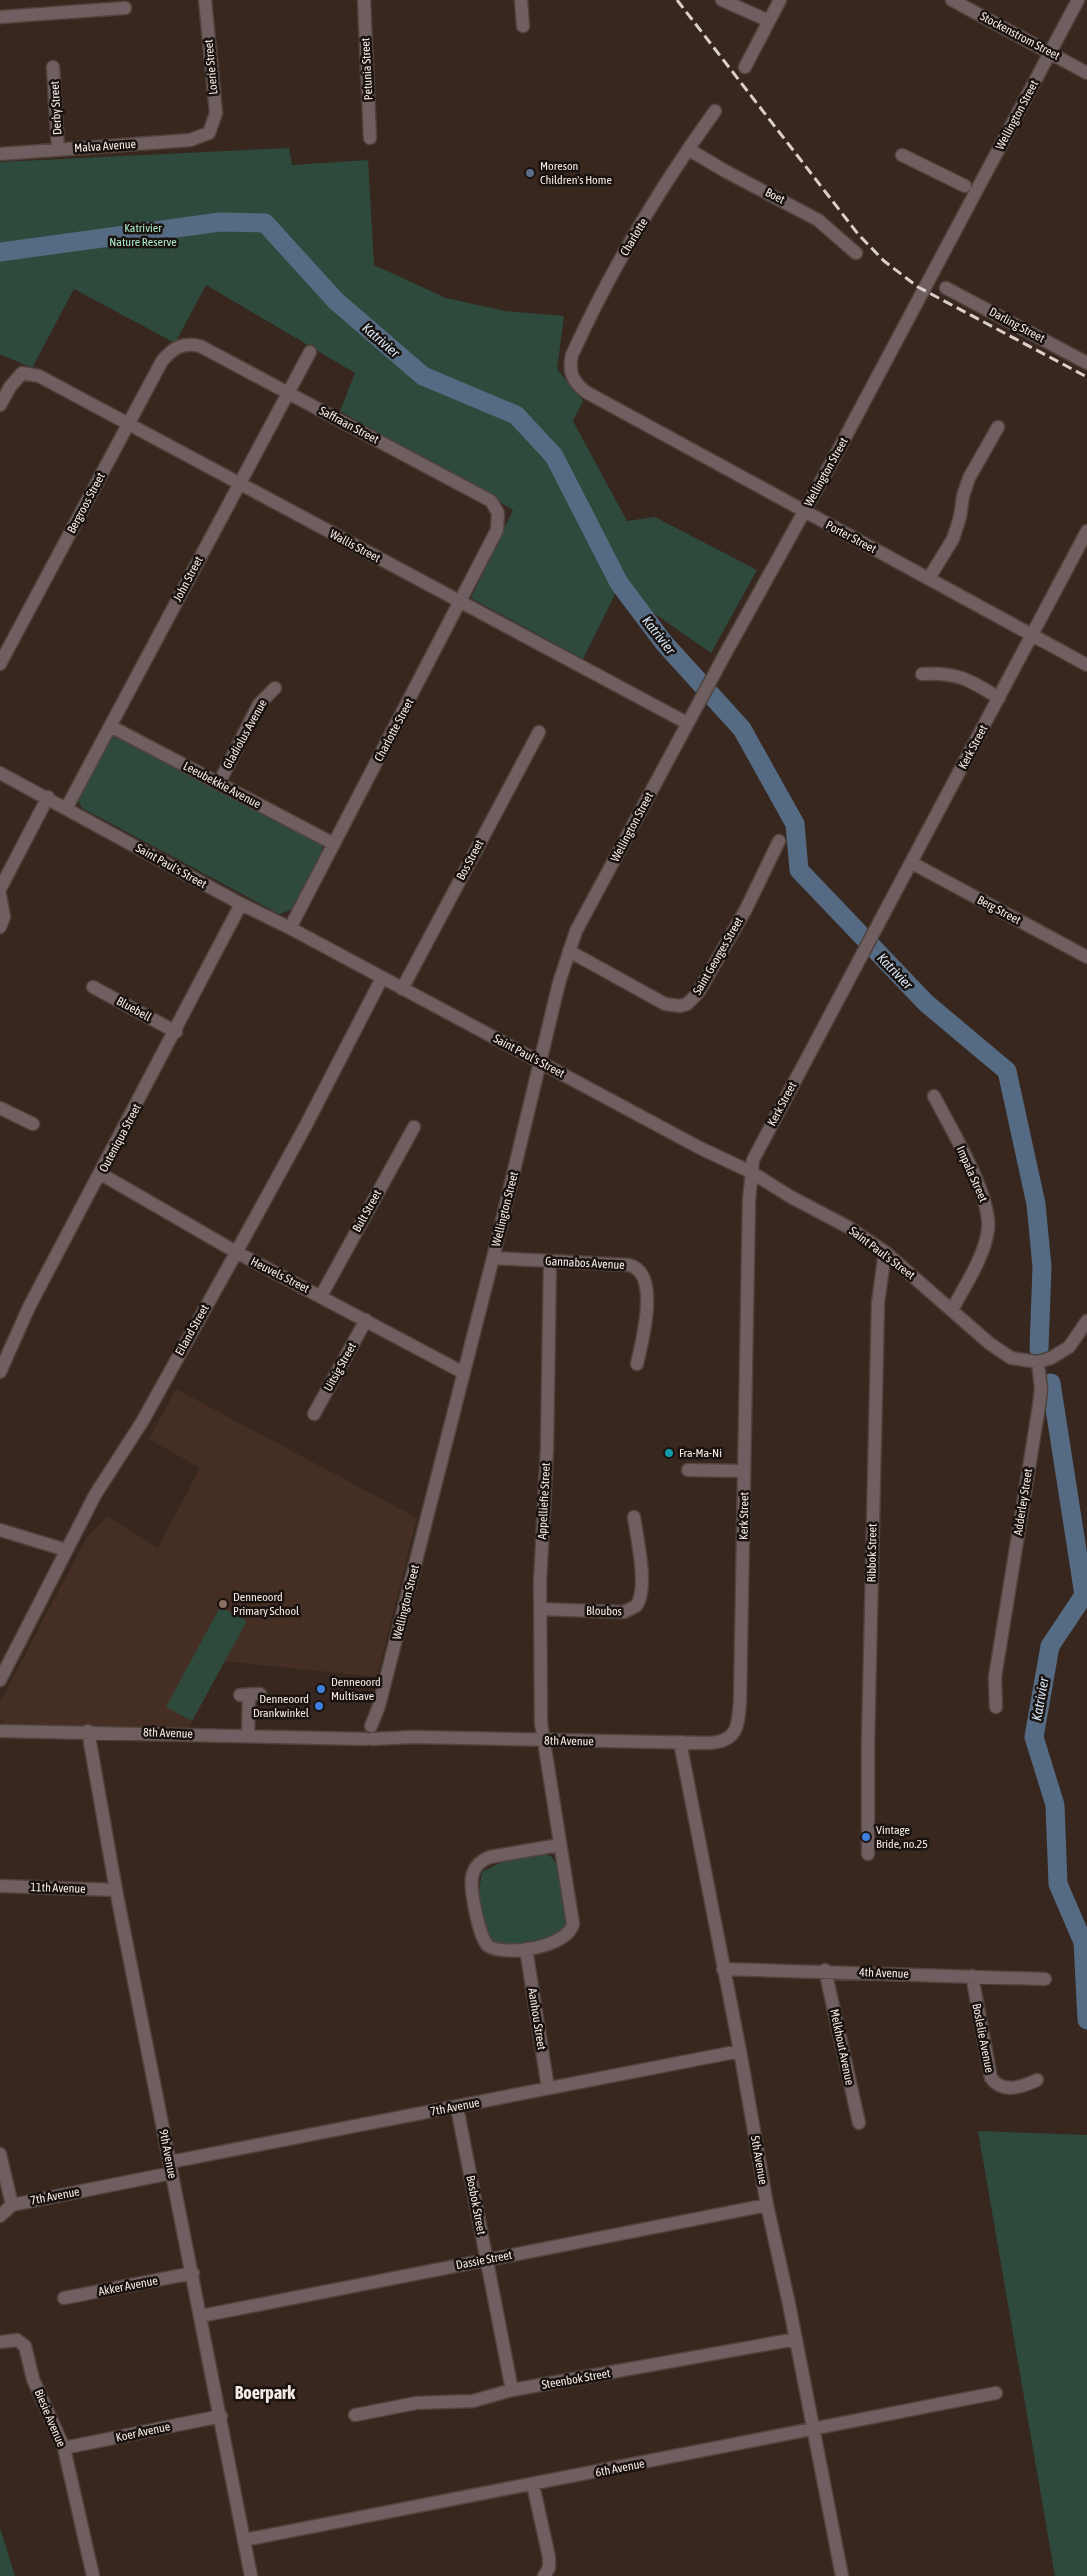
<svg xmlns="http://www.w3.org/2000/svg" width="1087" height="2576" font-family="'Asap Condensed',sans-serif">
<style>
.built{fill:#452f24}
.green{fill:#2d4a3d}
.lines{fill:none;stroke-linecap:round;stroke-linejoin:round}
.river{stroke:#556b83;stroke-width:19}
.minor-casing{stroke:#51423b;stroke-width:15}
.minor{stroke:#6f5f60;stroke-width:12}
.rail{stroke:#dacfc9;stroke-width:3;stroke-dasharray:10 5;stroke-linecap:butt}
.service-dot{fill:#5c6f8a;stroke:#19120e;stroke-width:2}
.culture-dot{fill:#0f9aa8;stroke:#19120e;stroke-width:2}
.education-dot{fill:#8d6e63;stroke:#19120e;stroke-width:2}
.shop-dot{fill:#3f7fe0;stroke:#19120e;stroke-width:2}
.labels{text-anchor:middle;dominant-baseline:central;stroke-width:5;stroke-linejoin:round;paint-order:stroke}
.street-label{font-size:12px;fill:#f4e9e4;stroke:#19120e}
.poi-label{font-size:12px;fill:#f4e9e4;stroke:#19120e;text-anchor:start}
.park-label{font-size:12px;fill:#a8e7c9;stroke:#19120e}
.water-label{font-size:14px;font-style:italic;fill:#d5e6f8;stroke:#19120e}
.district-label{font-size:18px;font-weight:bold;fill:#f4e9e4;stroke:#19120e}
</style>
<rect width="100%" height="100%" fill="#37271f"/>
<!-- built -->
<path class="built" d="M 176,1389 L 417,1518 L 377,1677 L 224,1661 L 189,1728 L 4,1724 L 0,1718 L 0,1702 L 87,1537 L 108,1516 L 158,1548 L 200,1468 L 149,1439 Z"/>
<!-- green -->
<path class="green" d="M 289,148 L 292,165 L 368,160 L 374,265 L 446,298 L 505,311 L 564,316 L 557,369 L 583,401 L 573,421 L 627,521 L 655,517 L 757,570 L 711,653 L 618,588 L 583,659 L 471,598 L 513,510 L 340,411 L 355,373 L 206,285 L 175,343 L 74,289 L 32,368 L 0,354 L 0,162 Z
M 117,735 L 322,844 L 322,856 L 293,909 L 279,914 L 82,808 L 78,800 L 79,794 L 111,739 Z
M 220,1607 L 247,1621 L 192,1721 L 166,1707 Z
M 545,1854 L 552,1857 L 560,1870 L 569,1922 L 557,1938 L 505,1948 L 496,1947 L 486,1935 L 479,1891 L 482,1872 L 502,1862 Z
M 978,2131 L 1087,2135 L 1087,2576 L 1055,2576 Z
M 0,2528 L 15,2576 L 0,2576 Z"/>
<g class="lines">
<!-- river -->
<path class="river" d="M 0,252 L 220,222 L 265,223 L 336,301 L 423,376 L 516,415 L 554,456 L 619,583 L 664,643 L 742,729 L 795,824 L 799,870 L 926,1003 L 1007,1071 L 1036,1204 L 1042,1267 L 1039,1349
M 1051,1383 L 1084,1595 L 1050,1646 L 1034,1737 L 1055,1805 L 1058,1884 L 1083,1942 L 1087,2020"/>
<defs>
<path id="minor" d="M 364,0 L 370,138
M 521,0 L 523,26
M 722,0 L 769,21
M 952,0 L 1087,73
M 0,17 L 125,8
M 53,67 L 58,149
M 745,67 L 780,0
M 715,111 C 660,187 611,269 572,355 C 568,372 573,382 586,392 L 1087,665
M 688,149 L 725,171 L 818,220 L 856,253
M 0,154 L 190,140 L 209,133 L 216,113 L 205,0
M 902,155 L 965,186
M 946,288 L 1087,363
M 0,405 L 10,387 L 22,373 L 39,376 L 687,723
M 929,578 L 953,539 L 960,517 L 963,496 L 969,478 L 998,427
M 0,664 L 162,361 C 173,348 182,342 200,346 L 491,501 L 498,513 L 497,530 L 290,928
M 922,674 C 958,672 970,680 999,698
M 110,726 L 334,844
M 0,773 L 241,904 L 290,928 L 700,1148 L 751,1172 L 791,1197 L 848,1227 L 885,1252 L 989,1343 L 1011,1358 L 1038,1362 L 1051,1358 L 1069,1347 L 1087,1321
M 219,783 L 259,704 L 275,688
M 67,807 L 310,352
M 912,863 L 1087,957
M 0,889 L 48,797
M 0,895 L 4,917 L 0,927
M 569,951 L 665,1004 L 680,1006 L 687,1004 L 698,993 L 746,909 L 779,841
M 93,987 L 176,1032
M 402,989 L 539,732
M 934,1096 C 950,1128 992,1195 988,1230 C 984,1258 965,1285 952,1310
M 0,1108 L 33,1124
M 101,1174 L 236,1252 L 462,1372
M 493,1258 L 629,1265 C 661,1273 642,1341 637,1364
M 550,1261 L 547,1449 L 540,1582 L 541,1723 L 573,1924 C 568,1947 506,1957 488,1946 C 479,1937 468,1885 473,1873 C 476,1864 482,1860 490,1857 L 559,1845
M 321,1296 L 414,1127
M 0,1372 L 29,1307 L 241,904
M 314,1414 L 366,1320
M 688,1470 L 744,1471
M 0,1530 L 66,1550
M 540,1609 L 624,1612 L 636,1606 C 649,1590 637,1538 634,1517
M 0,1680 L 95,1495 L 142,1422 L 231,1262 L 305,1127 L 382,978
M 240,1695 L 260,1694
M 996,1707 L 995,1677 L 1039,1406 L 1041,1389 L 1038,1362
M 371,1726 L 379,1706 L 493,1258 L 559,983 L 576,931 L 583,918 L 724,656 L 840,447 L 1078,0
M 0,1731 L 366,1739
M 88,1731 L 116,1890 L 251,2576
M 248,1736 L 249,1694
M 372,1739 L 413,1737 L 708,1743 C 737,1742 738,1727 740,1702 L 749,1200 L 753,1160 L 1087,531
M 680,1742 L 740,2051 L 767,2205 L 789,2304 L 842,2576
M 868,1854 L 868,1743 L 878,1303 L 885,1252
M 0,1886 L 116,1890
M 526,1949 L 548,2088
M 723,1969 L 1045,1979
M 825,1970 L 859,2123
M 972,1976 L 991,2078 C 1003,2094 1022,2087 1037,2080
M 457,2107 L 512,2390
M 0,2154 L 12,2205
M 170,2162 L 740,2051
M 0,2216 L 12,2205 L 172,2173
M 64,2298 L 193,2273
M 201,2316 L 767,2205
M 0,2342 L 17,2340 L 25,2346 L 33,2379 L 64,2448 L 93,2576
M 355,2415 L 416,2403 L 473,2401 L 512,2390 L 796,2339
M 64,2448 L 221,2416
M 533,2485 L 549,2557 L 549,2568 L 544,2576
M 244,2540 L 996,2393"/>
</defs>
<!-- minor casing -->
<use href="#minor" class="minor-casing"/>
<!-- minor -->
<use href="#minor" class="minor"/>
<!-- rail -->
<path class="rail" d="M 677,0 L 858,234 L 884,261 L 918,287 L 1087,377"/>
</g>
<!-- markers -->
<circle class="service-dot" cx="530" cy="173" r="5"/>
<circle class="culture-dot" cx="669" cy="1453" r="5"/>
<circle class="education-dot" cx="223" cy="1604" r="5"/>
<g class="shop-dot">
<circle cx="321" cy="1689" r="5"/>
<circle cx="319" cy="1706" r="5"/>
<circle cx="866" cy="1837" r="5"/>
</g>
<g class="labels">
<!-- street labels -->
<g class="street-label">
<text transform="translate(1020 36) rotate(28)">Stockenstrom Street</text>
<text transform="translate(211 67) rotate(-95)">Loerie Street</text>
<text transform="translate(367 69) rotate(-93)">Petunia Street</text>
<text transform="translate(56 108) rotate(-93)">Derby Street</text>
<text transform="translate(1017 115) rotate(-62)">Wellington Street</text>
<text transform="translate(105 146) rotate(-4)">Malva Avenue</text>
<text transform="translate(775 196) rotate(27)">Boet</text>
<text transform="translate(634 237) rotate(-59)">Charlotte</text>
<text transform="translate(1017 325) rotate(28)">Darling Street</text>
<text transform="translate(349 425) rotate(28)">Saffraan Street</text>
<text transform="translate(826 472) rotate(-61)">Wellington Street</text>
<text transform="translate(86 503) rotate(-62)">Bergroos Street</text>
<text transform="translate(851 537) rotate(28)">Porter Street</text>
<text transform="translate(355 546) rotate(28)">Wallis Street</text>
<text transform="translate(188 579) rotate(-62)">John Street</text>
<text transform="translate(394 730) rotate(-62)">Charlotte Street</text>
<text transform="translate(245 734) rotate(-61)">Gladiolus Avenue</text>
<text transform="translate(973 747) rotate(-62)">Kerk Street</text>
<text transform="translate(222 785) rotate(28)">Leeubekkie Avenue</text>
<text transform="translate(632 827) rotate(-62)">Wellington Street</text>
<text transform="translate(470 860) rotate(-62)">Bos Street</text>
<text transform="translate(171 866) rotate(29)">Saint Paul's Street</text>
<text transform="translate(999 910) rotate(28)">Berg Street</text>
<text transform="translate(718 956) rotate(-60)">Saint Georges Street</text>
<text transform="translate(134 1009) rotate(29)">Bluebell</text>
<text transform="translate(529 1056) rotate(28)">Saint Paul's Street</text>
<text transform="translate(782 1104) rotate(-62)">Kerk Street</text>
<text transform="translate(120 1138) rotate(-62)">Outeniqua Street</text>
<text transform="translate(972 1174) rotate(66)">Impala Street</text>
<text transform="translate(505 1209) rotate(-76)">Wellington Street</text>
<text transform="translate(367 1211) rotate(-61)">Bult Street</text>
<text transform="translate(882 1253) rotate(37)">Saint Paul's Street</text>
<text transform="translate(585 1263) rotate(3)">Gannabos Avenue</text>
<text transform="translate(280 1275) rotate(27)">Heuvels Street</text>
<text transform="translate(192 1330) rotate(-61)">Eiland Street</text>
<text transform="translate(340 1367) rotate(-61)">Uitsig Street</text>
<text transform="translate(544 1501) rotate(-87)">Appelliefie Street</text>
<text transform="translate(1023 1502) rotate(-81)">Adderley Street</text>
<text transform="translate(744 1516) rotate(-89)">Kerk Street</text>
<text transform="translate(872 1553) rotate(-89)">Ribbok Street</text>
<text transform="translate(406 1602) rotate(-76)">Wellington Street</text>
<text transform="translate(604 1611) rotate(1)">Bloubos</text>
<text transform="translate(168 1733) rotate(2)">8th Avenue</text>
<text transform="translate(569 1741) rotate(1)">8th Avenue</text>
<text transform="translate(58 1888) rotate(2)">11th Avenue</text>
<text transform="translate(884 1973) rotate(2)">4th Avenue</text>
<text transform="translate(537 2019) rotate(81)">Aanhou Street</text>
<text transform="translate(983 2038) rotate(79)">Boslelie Avenue</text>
<text transform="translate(842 2047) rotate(78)">Melkhout Avenue</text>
<text transform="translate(455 2107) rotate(-11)">7th Avenue</text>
<text transform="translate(168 2154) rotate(79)">9th Avenue</text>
<text transform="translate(759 2160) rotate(80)">5th Avenue</text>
<text transform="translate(55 2196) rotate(-11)">7th Avenue</text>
<text transform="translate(476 2205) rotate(79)">Bosbok Street</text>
<text transform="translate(484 2260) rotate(-11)">Dassie Street</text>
<text transform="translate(128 2286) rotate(-11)">Akker Avenue</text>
<text transform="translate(576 2379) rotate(-10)">Steenbok Street</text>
<text transform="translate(50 2418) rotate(67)">Biesie Avenue</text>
<text transform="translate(143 2432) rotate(-12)">Koer Avenue</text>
<text transform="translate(620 2468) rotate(-11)">6th Avenue</text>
</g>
<!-- poi labels -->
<g class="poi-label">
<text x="540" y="166">Moreson<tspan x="540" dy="14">Children's Home</tspan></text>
<text x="679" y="1453">Fra-Ma-Ni</text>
<text x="233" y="1597">Denneoord<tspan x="233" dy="14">Primary School</tspan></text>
<text x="331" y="1682">Denneoord<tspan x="331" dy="14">Multisave</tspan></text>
<text x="309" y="1699" text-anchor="end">Denneoord<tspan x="309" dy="14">Drankwinkel</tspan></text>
<text x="876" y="1830">Vintage<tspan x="876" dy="14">Bride, no.25</tspan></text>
</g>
<!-- park labels -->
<g class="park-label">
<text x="143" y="228">Katrivier<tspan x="143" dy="14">Nature Reserve</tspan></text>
</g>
<!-- water labels -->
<g class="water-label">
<text transform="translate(381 340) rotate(41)">Katrivier</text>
<text transform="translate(659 635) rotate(52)">Katrivier</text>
<text transform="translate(895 971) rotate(46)">Katrivier</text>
<text transform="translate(1040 1699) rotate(-80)">Katrivier</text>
</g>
<!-- district labels -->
<g class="district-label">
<text x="265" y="2392">Boerpark</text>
</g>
</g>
</svg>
